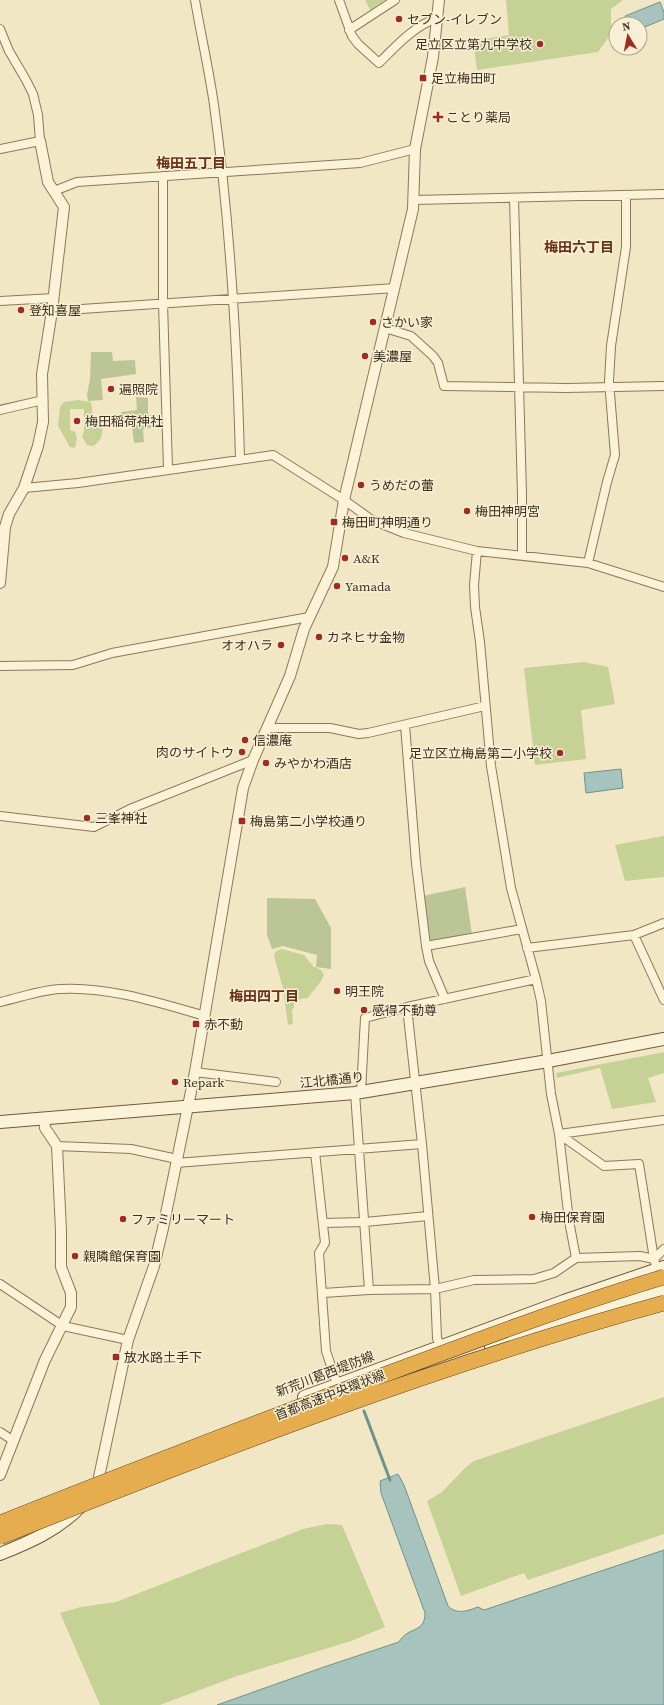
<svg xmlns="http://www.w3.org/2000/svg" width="664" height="1705" font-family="'Source Serif 4','Noto Sans JP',serif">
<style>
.green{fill:#c6d196}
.cemetery{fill:#bcc596}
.water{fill:#a6c4bd;stroke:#6c938c}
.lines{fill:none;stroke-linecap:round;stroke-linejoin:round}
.stream{stroke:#6c938c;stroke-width:3}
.minor-casing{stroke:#8d7859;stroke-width:10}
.tertiary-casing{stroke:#8d7859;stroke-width:12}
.secondary-casing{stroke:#6f593c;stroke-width:14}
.minor{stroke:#fbf3d8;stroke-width:8}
.tertiary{stroke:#fbf3d8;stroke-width:10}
.secondary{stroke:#fbf3d8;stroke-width:12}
.motorway-bridge-casing{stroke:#5b452d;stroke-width:16;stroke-linecap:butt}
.motorway-bridge{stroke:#e6ad4f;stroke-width:15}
.poi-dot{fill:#a12b24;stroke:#f8f0d4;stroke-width:1.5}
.labels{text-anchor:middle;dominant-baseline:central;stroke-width:3;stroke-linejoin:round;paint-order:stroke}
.poi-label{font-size:13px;fill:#3c2f1e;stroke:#f8f0d4;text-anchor:start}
.street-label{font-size:13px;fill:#3c2f1e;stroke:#f8f0d4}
.neighbourhood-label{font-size:14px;font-weight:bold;fill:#6c301a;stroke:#f8f0d4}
</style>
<rect width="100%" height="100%" fill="#f1e7c4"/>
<!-- green -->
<path class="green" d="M 365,0 L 385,0 L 370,10 Z
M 506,0 L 623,0 L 611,9 L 611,34 L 598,52 L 477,70 L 473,41 L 509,35 Z
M 506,111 L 508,123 L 499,124 L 497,112 Z
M 78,400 L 91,402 L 93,416 L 102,418 C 102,430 105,439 93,446 L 87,445 L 82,437 L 84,431 L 84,409 L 70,409 L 70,430 L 75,432 L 77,438 L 75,448 L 70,447 L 58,426 L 60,407 L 64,402 Z
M 584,662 L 608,667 L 615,704 L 581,710 L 586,759 L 535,765 L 524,668 Z
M 664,836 L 664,877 L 625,881 L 615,845 Z
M 282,949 L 304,955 L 313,966 L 321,970 L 324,975 C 320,985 313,990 308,998 L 294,1000 L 294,1007 L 292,1010 L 293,1024 L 288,1025 L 283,988 L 274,956 L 275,952 Z
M 664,1052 L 664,1073 L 648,1078 L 656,1102 L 612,1109 L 600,1068 L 557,1078 L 556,1073 Z
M 664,1397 L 664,1534 L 528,1580 L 524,1573 L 461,1596 L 427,1501 L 442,1492 L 466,1467 L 474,1461 Z
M 327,1524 L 342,1525 L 385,1627 L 351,1641 L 237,1676 L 160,1705 L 100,1705 L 60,1613 L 81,1607 L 116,1602 L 303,1529 Z"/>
<!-- cemetery -->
<path class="cemetery" d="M 91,352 L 112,352 L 113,361 L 135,360 L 136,374 L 101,379 L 103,400 L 88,401 L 87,395 L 90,379 Z
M 136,397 L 148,398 L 148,415 L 151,415 L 151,428 L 143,429 L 144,442 L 134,443 L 132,426 L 122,427 L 121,412 L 137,410 Z
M 465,887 L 472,935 L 430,941 L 423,896 Z
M 267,898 L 315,899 L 331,928 L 331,969 L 316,967 L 317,955 L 283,946 L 272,949 L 267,935 Z"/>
<!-- water -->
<path class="water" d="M 660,2 L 664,12 L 664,19 L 640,29 L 640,24 L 628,24 L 625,16 Z
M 621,769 L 623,788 L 586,793 L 584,773 Z
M 398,1474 L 404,1485 L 448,1606 C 457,1615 467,1611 478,1607 L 484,1610 L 664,1550 L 664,1705 L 217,1705 L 324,1667 L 399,1642 C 408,1626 425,1634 425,1613 L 381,1493 L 380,1481 Z"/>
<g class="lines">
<!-- stream -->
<path class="stream" d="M 364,1411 L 390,1480"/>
<defs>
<path id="minor" d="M 195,0 C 201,35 209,70 214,105 C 230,222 237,340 240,459
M 339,0 L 352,36 L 358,44 L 379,63 C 396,46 414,26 437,18
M 0,29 L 9,51 L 26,80 L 33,94 L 38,115 L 40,141 L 0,149
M 349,30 L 395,0
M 163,176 L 163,303 L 168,469
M 54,191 L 77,182 L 360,163 L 415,149
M 514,198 L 522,495 L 522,555
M 414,200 L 664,194
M 0,301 L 54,298
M 52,311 L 395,288
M 385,328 L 411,336 L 433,356 L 438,363 L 444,386 L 566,388 L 664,386
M 0,410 L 43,400
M 24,488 L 78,483 L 273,455 L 344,500 L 372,520 L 404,533 L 477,551 L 588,563 L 664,587
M 477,551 L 474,585 L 475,607 L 480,642 L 491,766 L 511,888 L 536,979 L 541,1001 L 551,1094 L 559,1134 L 604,1166 L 639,1164 L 654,1259 L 658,1273
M 588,563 L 607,482 L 615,455 L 609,381 L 611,346 L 626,247 L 626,195
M 0,666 L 73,665 L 112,653 L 309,617
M 405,725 L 416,863 L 426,946 L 429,961 L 445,999
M 267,728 L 330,728 L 359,734 L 368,733 L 485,706
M 0,816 L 94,827 L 130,809 L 253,760
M 634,935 L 664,1000
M 426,946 L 522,929
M 527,948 L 634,935 L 664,923
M 0,1002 C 19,998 40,990 60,989 C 107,986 160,1003 205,1016
M 195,1072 L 276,1082
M 361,1092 L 365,1018 L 407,1007 L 536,979
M 355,1093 L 369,1290
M 422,1144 L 435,1289 L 437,1338 L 440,1346
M 57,1146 L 131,1149 L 177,1159
M 315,1152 L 325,1243 L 319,1253 L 326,1351 L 337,1384
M 176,1163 L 422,1144 L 407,1007
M 323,1223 L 365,1222 L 428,1216
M 576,1258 L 569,1221 L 559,1134 L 664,1120
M 0,1284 L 63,1326 L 128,1340
M 323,1293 L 369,1290 L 435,1289 L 474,1280 L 534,1279 L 554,1273 L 576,1258 L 640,1256 L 654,1259 L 664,1249
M 0,1432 L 14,1441"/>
<path id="tertiary" d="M 0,583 L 5,527 L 9,514 L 24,488 L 38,446 L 43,422 L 42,374 L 52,311 L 64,207 L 48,182 L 40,141
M 0,1475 L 45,1360 L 71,1307 L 71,1293 L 61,1267 L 61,1231 L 57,1146 L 45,1128 L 44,1118
M 99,1477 L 128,1340 L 154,1266 L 163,1228 L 195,1072 L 243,788 L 253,760 L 290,676 L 304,629 L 333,567 L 344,500 L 413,209 L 415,149 L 433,57 L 439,0"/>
<path id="secondary" d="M 0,1122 L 355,1093 L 548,1061 L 664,1039
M 491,1347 L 664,1289
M 304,1397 L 564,1301 L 664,1267
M 0,1554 C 30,1542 58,1530 81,1506"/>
</defs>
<!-- minor casing -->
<use href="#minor" class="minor-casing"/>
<!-- tertiary casing -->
<use href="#tertiary" class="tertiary-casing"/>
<!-- secondary casing -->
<use href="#secondary" class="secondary-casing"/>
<!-- minor -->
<use href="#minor" class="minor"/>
<!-- tertiary -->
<use href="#tertiary" class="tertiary"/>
<!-- secondary -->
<use href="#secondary" class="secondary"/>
<defs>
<path id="motorway-bridge" d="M 0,1523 C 129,1472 258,1422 389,1373 C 480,1339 571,1305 664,1277
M 0,1537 C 218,1450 437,1365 664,1303"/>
</defs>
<!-- motorway-bridge casing -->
<use href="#motorway-bridge" class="motorway-bridge-casing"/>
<!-- motorway-bridge -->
<use href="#motorway-bridge" class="motorway-bridge"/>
</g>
<!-- markers -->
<g class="poi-dot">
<circle cx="399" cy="19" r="4"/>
<circle cx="540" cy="44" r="4"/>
<rect x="419" y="74" width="8" height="8" rx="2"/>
<path d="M436 111h4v4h4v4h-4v4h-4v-4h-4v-4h4z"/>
<circle cx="21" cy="310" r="4"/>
<circle cx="373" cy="322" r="4"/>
<circle cx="365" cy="356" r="4"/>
<circle cx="111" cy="389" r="4"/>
<circle cx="77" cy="421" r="4"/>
<circle cx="361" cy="485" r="4"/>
<circle cx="467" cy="511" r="4"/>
<rect x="330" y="518" width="8" height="8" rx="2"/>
<circle cx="345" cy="558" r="4"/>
<circle cx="337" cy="586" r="4"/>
<circle cx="319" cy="637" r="4"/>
<circle cx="281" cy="645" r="4"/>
<circle cx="245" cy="740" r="4"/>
<circle cx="242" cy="752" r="4"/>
<circle cx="560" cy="753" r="4"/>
<circle cx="266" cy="763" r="4"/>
<circle cx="87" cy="818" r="4"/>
<rect x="238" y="817" width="8" height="8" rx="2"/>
<circle cx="337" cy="991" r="4"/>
<circle cx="364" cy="1010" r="4"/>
<rect x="192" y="1020" width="8" height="8" rx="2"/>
<circle cx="175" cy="1082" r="4"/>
<circle cx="532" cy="1217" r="4"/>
<circle cx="123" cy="1219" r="4"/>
<circle cx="75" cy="1256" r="4"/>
<rect x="112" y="1353" width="8" height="8" rx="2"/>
</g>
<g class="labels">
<!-- poi labels -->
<g class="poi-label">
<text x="407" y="19">セブン-イレブン</text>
<text x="532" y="44" text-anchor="end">足立区立第九中学校</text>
<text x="431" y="78">足立梅田町</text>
<text x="446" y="117">ことり薬局</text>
<text x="29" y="310">登知喜屋</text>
<text x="381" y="322">さかい家</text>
<text x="373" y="356">美濃屋</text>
<text x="119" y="389">遍照院</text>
<text x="85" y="421">梅田稲荷神社</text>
<text x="369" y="485">うめだの蕾</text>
<text x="475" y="511">梅田神明宮</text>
<text x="342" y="522">梅田町神明通り</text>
<text x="353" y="558">A&amp;K</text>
<text x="345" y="586">Yamada</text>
<text x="327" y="637">カネヒサ金物</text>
<text x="273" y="645" text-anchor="end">オオハラ</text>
<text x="253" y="740">信濃庵</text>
<text x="234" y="752" text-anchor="end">肉のサイトウ</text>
<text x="552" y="753" text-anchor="end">足立区立梅島第二小学校</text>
<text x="274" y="763">みやかわ酒店</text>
<text x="95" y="818">三峯神社</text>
<text x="250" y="821">梅島第二小学校通り</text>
<text x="345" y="991">明王院</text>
<text x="372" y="1010">感得不動尊</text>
<text x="204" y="1024">赤不動</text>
<text x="183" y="1082">Repark</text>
<text x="540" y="1217">梅田保育園</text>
<text x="131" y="1219">ファミリーマート</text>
<text x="83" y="1256">親隣館保育園</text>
<text x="124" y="1357">放水路土手下</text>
</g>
<!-- street labels -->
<g class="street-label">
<text transform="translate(332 1080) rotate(-6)">江北橋通り</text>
<text transform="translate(325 1374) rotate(-21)">新荒川葛西堤防線</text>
<text transform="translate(330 1395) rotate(-21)">首都高速中央環状線</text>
</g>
<!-- neighbourhood labels -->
<g class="neighbourhood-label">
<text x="191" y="163">梅田五丁目</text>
<text x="579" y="247">梅田六丁目</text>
<text x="264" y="996">梅田四丁目</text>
</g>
</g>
<!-- north arrow -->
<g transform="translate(628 36) rotate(350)"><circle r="19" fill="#f8f0d4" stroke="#ada38b"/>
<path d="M0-3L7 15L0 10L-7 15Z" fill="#a12b24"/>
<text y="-6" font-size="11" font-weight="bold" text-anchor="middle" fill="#3c2f1e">N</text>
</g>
</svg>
